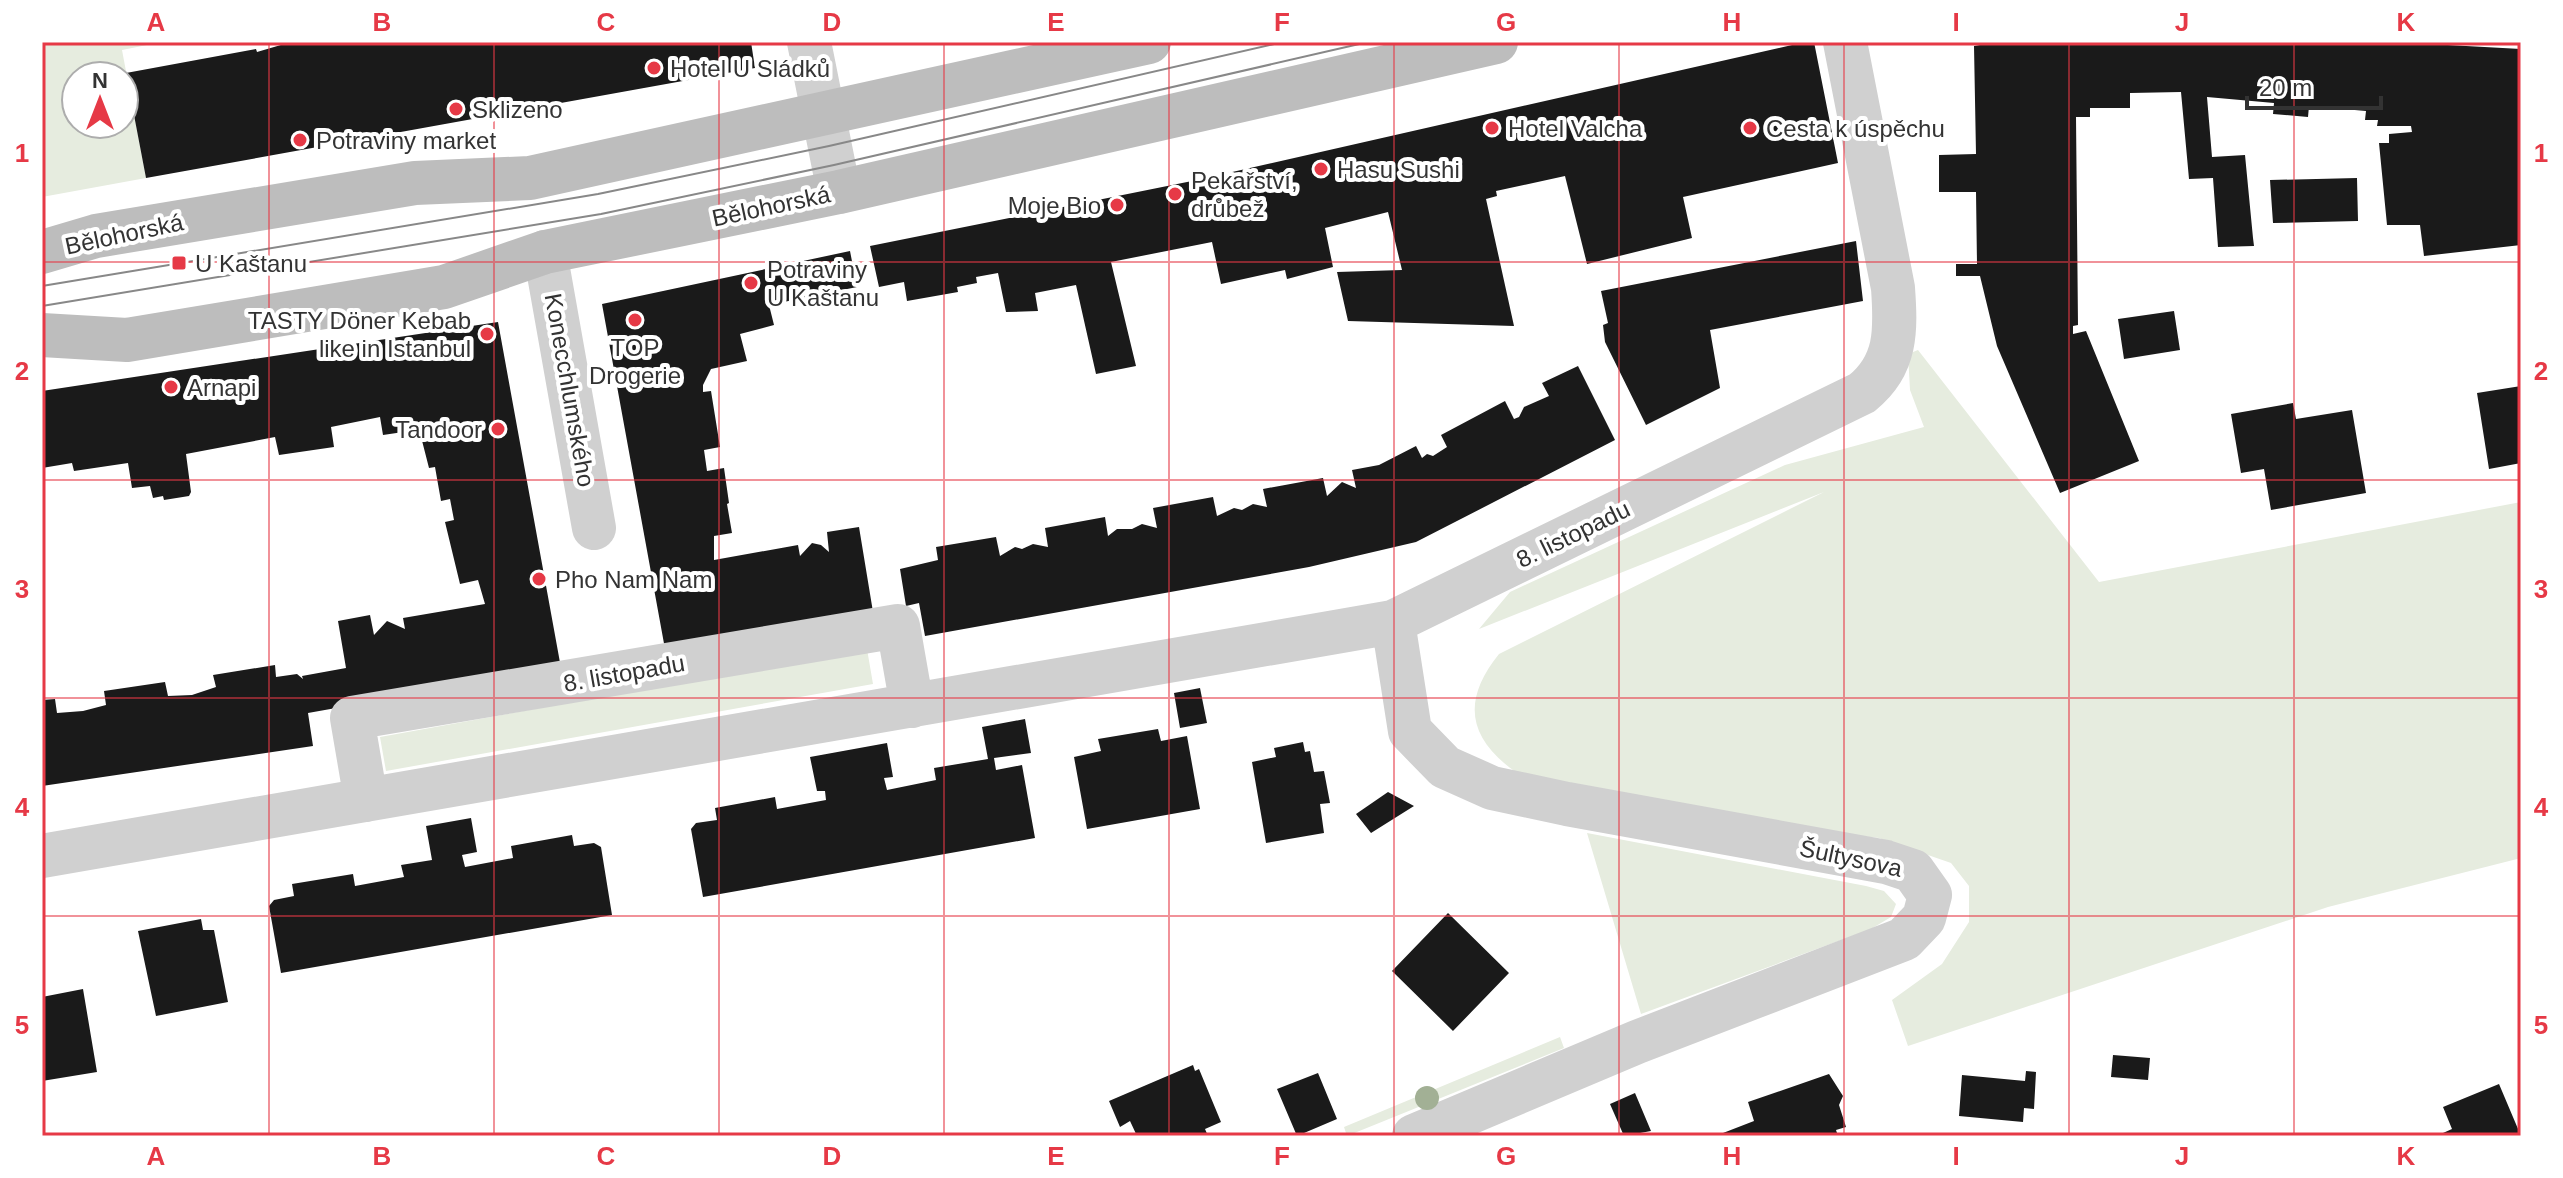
<svg xmlns="http://www.w3.org/2000/svg" width="2563" height="1178" font-family="Helvetica,sans-serif">
<style>
.green{fill:#e6ecdf;fill-rule:evenodd}
.building{fill:#1a1a1a}
.lines{fill:none;stroke-linecap:round;stroke-linejoin:round}
.street{stroke:#d0d0d0;stroke-width:44}
.secondary{stroke:#bdbdbd;stroke-width:44}
.tram{stroke:#888;stroke-width:2}
.tree{fill:#a2b095}
.grid{fill:none;stroke:#e63946;stroke-width:2;stroke-opacity:0.55}
.poi-dot{fill:#e63946;stroke:#fff;stroke-width:3}
.labels{text-anchor:middle;dominant-baseline:central;stroke-width:8;stroke-linejoin:round;paint-order:stroke}
.poi-label{font-size:24px;fill:#333;stroke:#fff;text-anchor:start}
.street-label{font-size:24px;fill:#333;stroke:#fff}
.neatline{fill:none;stroke:#e63946;stroke-width:3}
.grid-label{font-size:26px;text-anchor:middle;font-weight:bold;fill:#e63946}
</style>
<rect width="100%" height="100%" fill="#fff"/>
<!-- green -->
<path class="green" d="M 42,42 L 162,42 L 122,50 L 146,178 L 42,197 ZM 124,76 L 124,124 L 76,124 L 76,76 Z
M 1918,350 L 2099,582 L 2521,502 L 2521,858 L 2328,907 L 1908,1046 L 1892,1000 L 1942,964 L 1969,922 L 1969,886 L 1951,863 L 1879,838 L 1806,830 L 1517,773 C 1468,739 1461,701 1499,654 L 1824,492 L 1479,629 L 1510,592 L 1785,465 L 1924,427 L 1910,390 L 1908,354 Z
M 867,649 L 873,684 L 386,771 L 380,737 Z
M 1587,833 L 1866,886 L 1884,891 L 1896,904 L 1891,917 L 1871,929 L 1641,1014 Z
M 1560,1037 L 1564,1048 L 1347,1136 L 1344,1127 Z"/>
<!-- building -->
<path class="building" d="M 291,42 L 751,42 L 755,68 L 146,178 L 126,73 L 256,49 L 257,52 Z
M 1805,42 L 1814,42 L 1838,163 L 1683,197 L 1692,238 L 1587,264 L 1565,176 L 1496,191 L 1497,196 L 1486,199 L 1514,326 L 1348,321 L 1337,272 L 1402,270 L 1388,212 L 1325,228 L 1333,267 L 1287,279 L 1285,270 L 1221,284 L 1212,242 L 1111,262 L 1136,366 L 1096,374 L 1076,285 L 1035,293 L 1038,311 L 1006,312 L 998,273 L 976,277 L 977,283 L 957,287 L 958,292 L 907,301 L 904,282 L 879,287 L 870,246 L 1197,180 Z
M 1998,42 L 2393,42 L 2521,49 L 2521,245 L 2424,256 L 2420,225 L 2387,225 L 2379,143 L 2389,143 L 2389,134 L 2412,132 L 2411,126 L 2377,126 L 2378,120 L 2365,120 L 2366,111 L 2309,106 L 2308,117 L 2273,114 L 2274,103 L 2207,97 L 2212,157 L 2245,155 L 2253,238 L 2254,246 L 2218,247 L 2213,178 L 2189,179 L 2181,92 L 2130,93 L 2130,108 L 2090,108 L 2090,117 L 2076,117 L 2078,325 L 2073,326 L 2073,334 L 2086,331 L 2139,461 L 2060,493 L 1997,346 L 1980,276 L 1956,276 L 1956,264 L 1977,264 L 1976,192 L 1939,192 L 1939,155 L 1976,154 L 1974,46 Z
M 2357,178 L 2358,221 L 2273,223 L 2270,180 Z
M 1856,241 L 1863,301 L 1710,330 L 1720,388 L 1646,425 L 1605,342 L 1603,325 L 1608,323 L 1601,291 Z
M 850,251 L 857,287 L 769,305 L 774,325 L 740,334 L 747,361 L 711,369 L 703,385 L 703,392 L 711,391 L 720,447 L 704,450 L 707,471 L 724,468 L 729,503 L 727,504 L 732,533 L 714,536 L 714,560 L 798,545 L 800,556 L 812,543 L 821,545 L 829,552 L 827,532 L 859,527 L 873,612 L 665,649 L 602,304 Z
M 2174,311 L 2180,350 L 2124,359 L 2118,319 Z
M 498,322 L 561,668 L 308,713 L 313,746 L 42,786 L 42,700 L 55,699 L 57,713 L 83,711 L 106,705 L 104,691 L 165,682 L 168,696 L 192,695 L 216,687 L 213,675 L 275,665 L 276,677 L 297,674 L 303,679 L 302,676 L 346,668 L 338,621 L 370,615 L 374,635 L 387,621 L 405,629 L 403,618 L 485,604 L 478,580 L 460,584 L 445,522 L 454,520 L 450,499 L 441,501 L 435,467 L 429,468 L 418,425 L 409,427 L 410,431 L 383,435 L 380,417 L 331,427 L 334,447 L 279,455 L 275,437 L 186,454 L 191,492 L 189,496 L 164,500 L 163,496 L 153,498 L 150,486 L 132,488 L 128,463 L 74,471 L 72,463 L 42,468 L 42,391 Z
M 1578,366 L 1615,440 L 1416,542 L 1309,567 L 925,636 L 919,603 L 906,606 L 900,569 L 938,560 L 936,547 L 996,537 L 1000,556 L 1015,547 L 1022,549 L 1033,544 L 1048,547 L 1045,528 L 1105,517 L 1108,536 L 1117,529 L 1132,529 L 1142,524 L 1157,528 L 1153,508 L 1213,497 L 1217,516 L 1234,508 L 1242,510 L 1253,504 L 1267,507 L 1263,489 L 1323,478 L 1327,496 L 1342,482 L 1356,488 L 1352,470 L 1379,465 L 1416,446 L 1422,458 L 1427,454 L 1433,456 L 1447,447 L 1441,435 L 1505,401 L 1514,419 L 1519,417 L 1524,407 L 1549,396 L 1542,383 Z
M 2521,386 L 2521,463 L 2489,469 L 2477,393 Z
M 2293,403 L 2296,419 L 2352,410 L 2366,493 L 2271,510 L 2264,469 L 2241,473 L 2231,414 Z
M 1200,688 L 1207,723 L 1180,728 L 1174,693 Z
M 1025,719 L 1031,753 L 994,758 L 996,770 L 1022,765 L 1035,838 L 703,897 L 691,829 L 696,823 L 717,820 L 715,808 L 775,797 L 777,809 L 826,800 L 825,791 L 817,791 L 810,757 L 887,743 L 893,777 L 884,778 L 887,790 L 936,780 L 934,768 L 988,759 L 982,727 Z
M 1158,729 L 1161,741 L 1187,736 L 1200,809 L 1087,829 L 1074,757 L 1101,751 L 1098,739 Z
M 1303,742 L 1305,752 L 1310,751 L 1314,772 L 1324,771 L 1330,803 L 1320,804 L 1324,833 L 1266,843 L 1252,762 L 1276,757 L 1274,748 Z
M 1388,792 L 1414,806 L 1371,833 L 1356,814 Z
M 471,818 L 477,852 L 462,855 L 465,867 L 513,858 L 511,846 L 572,835 L 574,846 L 594,843 L 601,847 L 612,915 L 281,973 L 269,906 L 274,900 L 294,896 L 292,884 L 353,874 L 355,886 L 404,877 L 401,865 L 432,860 L 426,826 Z
M 1448,913 L 1509,973 L 1453,1031 L 1392,971 Z
M 201,919 L 203,930 L 214,930 L 228,1002 L 156,1016 L 138,931 Z
M 83,989 L 97,1072 L 42,1081 L 42,997 Z
M 2113,1055 L 2150,1058 L 2148,1080 L 2111,1077 Z
M 1193,1065 L 1195,1071 L 1199,1069 L 1221,1122 L 1205,1129 L 1208,1136 L 1137,1136 L 1130,1121 L 1120,1127 L 1109,1101 Z
M 2026,1071 L 2036,1072 L 2034,1109 L 2024,1108 L 2023,1122 L 1959,1116 L 1962,1075 L 2025,1081 Z
M 1318,1073 L 1337,1119 L 1297,1136 L 1277,1089 Z
M 1829,1074 L 1843,1096 L 1839,1105 L 1846,1127 L 1836,1130 L 1838,1136 L 1724,1136 L 1723,1133 L 1754,1121 L 1748,1102 Z
M 2499,1084 L 2521,1136 L 2444,1136 L 2443,1133 L 2452,1129 L 2443,1107 Z
M 1635,1093 L 1651,1131 L 1624,1136 L 1610,1104 Z"/>
<g class="lines">
<!-- street -->
<path class="street" d="M 809,42 L 839,192
M 545,252 L 594,528
M 1393,622 L 1410,731 L 1445,767 L 1492,788 L 1567,804 L 1886,862 L 1913,871 L 1930,895 L 1924,918 L 1904,939 L 1637,1042 L 1414,1136
M 366,800 L 352,718 L 898,626 L 912,706
M 42,856 L 1393,622 L 1862,393 C 1897,365 1896,330 1893,288 L 1845,42"/>
<!-- secondary -->
<path class="secondary" d="M 42,252 L 96,236 L 415,183 L 530,178 L 1149,42
M 42,335 L 127,340 L 444,287 L 545,252 L 839,192 L 1496,42"/>
<!-- tram -->
<path class="tram" d="M 42,286 L 598,194 L 829,146 L 1283,42
M 42,306 L 601,214 L 834,165 L 1368,42"/>
</g>
<!-- trees -->
<circle class="tree" cx="1427" cy="1098" r="12"/>
<!-- grid -->
<path class="grid" d="M 269,42 L 269,1136M 494,42 L 494,1136M 719,42 L 719,1136M 944,42 L 944,1136M 1169,42 L 1169,1136M 1394,42 L 1394,1136M 1619,42 L 1619,1136M 1844,42 L 1844,1136M 2069,42 L 2069,1136M 2294,42 L 2294,1136M 42,262 L 2521,262M 42,480 L 2521,480M 42,698 L 2521,698M 42,916 L 2521,916"/>
<!-- markers -->
<g class="poi-dot">
<circle cx="654" cy="68" r="8"/>
<circle cx="456" cy="109" r="8"/>
<circle cx="1492" cy="128" r="8"/>
<circle cx="1750" cy="128" r="8"/>
<circle cx="300" cy="140" r="8"/>
<circle cx="1321" cy="169" r="8"/>
<circle cx="1175" cy="194" r="8"/>
<circle cx="1117" cy="205" r="8"/>
<rect x="171" y="255" width="16" height="16" rx="4"/>
<circle cx="751" cy="283" r="8"/>
<circle cx="635" cy="320" r="8"/>
<circle cx="487" cy="334" r="8"/>
<circle cx="171" cy="387" r="8"/>
<circle cx="498" cy="429" r="8"/>
<circle cx="539" cy="579" r="8"/>
</g>
<g class="labels">
<!-- poi labels -->
<g class="poi-label">
<text x="670" y="68">Hotel U Sládků</text>
<text x="472" y="109">Sklizeno</text>
<text x="1508" y="128">Hotel Valcha</text>
<text x="1766" y="128">Cesta k úspěchu</text>
<text x="316" y="140">Potraviny market</text>
<text x="1337" y="169">Hasu Sushi</text>
<text x="1191" y="180">Pekařství,<tspan x="1191" dy="28">drůbež</tspan></text>
<text x="1101" y="205" text-anchor="end">Moje Bio</text>
<text x="195" y="263">U Kaštanu</text>
<text x="767" y="269">Potraviny<tspan x="767" dy="28">U Kaštanu</tspan></text>
<text x="471" y="320" text-anchor="end">TASTY Döner Kebab<tspan x="471" dy="28">like in Istanbul</tspan></text>
<text x="635" y="347" text-anchor="middle">TOP<tspan x="635" dy="28">Drogerie</tspan></text>
<text x="187" y="387">Arnapi</text>
<text x="482" y="429" text-anchor="end">Tandoor</text>
<text x="555" y="579">Pho Nam Nam</text>
</g>
<!-- street labels -->
<g class="street-label">
<text transform="translate(771 206) rotate(-12)">Bělohorská</text>
<text transform="translate(124 234) rotate(-12)">Bělohorská</text>
<text transform="translate(570 390) rotate(80)">Konecchlumského</text>
<text transform="translate(1573 534) rotate(-26)">8. listopadu</text>
<text transform="translate(624 673) rotate(-10)">8. listopadu</text>
<text transform="translate(1851 858) rotate(12)">Šultysova</text>
</g>
</g>
<!-- border -->
<rect width="2563" height="1178" fill="none" stroke="#ffffff" stroke-width="88"/>
<!-- north arrow -->
<g transform="translate(100 100)"><circle r="38" fill="#ffffff" stroke="#adadad" stroke-width="2"/>
<path d="M0-6L14 30L0 20L-14 30Z" fill="#e63946"/>
<text y="-12" font-size="22" font-weight="bold" text-anchor="middle" fill="#333333">N</text>
</g>
<!-- scale -->
<path d="M2247 96v12h134v-12" fill="none" stroke="#333333" stroke-width="4"/>
<text x="2259" y="96" font-size="24" fill="#333333" stroke="#ffffff" stroke-width="6" paint-order="stroke">20 m</text>
<rect x="44" y="44" width="2475" height="1090" class="neatline"/>
<g class="grid-label">
<text x="156" y="31">A</text>
<text x="382" y="31">B</text>
<text x="606" y="31">C</text>
<text x="832" y="31">D</text>
<text x="1056" y="31">E</text>
<text x="1282" y="31">F</text>
<text x="1506" y="31">G</text>
<text x="1732" y="31">H</text>
<text x="1956" y="31">I</text>
<text x="2182" y="31">J</text>
<text x="2406" y="31">K</text>
<text x="22" y="162">1</text>
<text x="2541" y="162">1</text>
<text x="22" y="380">2</text>
<text x="2541" y="380">2</text>
<text x="22" y="598">3</text>
<text x="2541" y="598">3</text>
<text x="22" y="816">4</text>
<text x="2541" y="816">4</text>
<text x="22" y="1034">5</text>
<text x="2541" y="1034">5</text>
<text x="156" y="1165">A</text>
<text x="382" y="1165">B</text>
<text x="606" y="1165">C</text>
<text x="832" y="1165">D</text>
<text x="1056" y="1165">E</text>
<text x="1282" y="1165">F</text>
<text x="1506" y="1165">G</text>
<text x="1732" y="1165">H</text>
<text x="1956" y="1165">I</text>
<text x="2182" y="1165">J</text>
<text x="2406" y="1165">K</text>
</g>
</svg>
